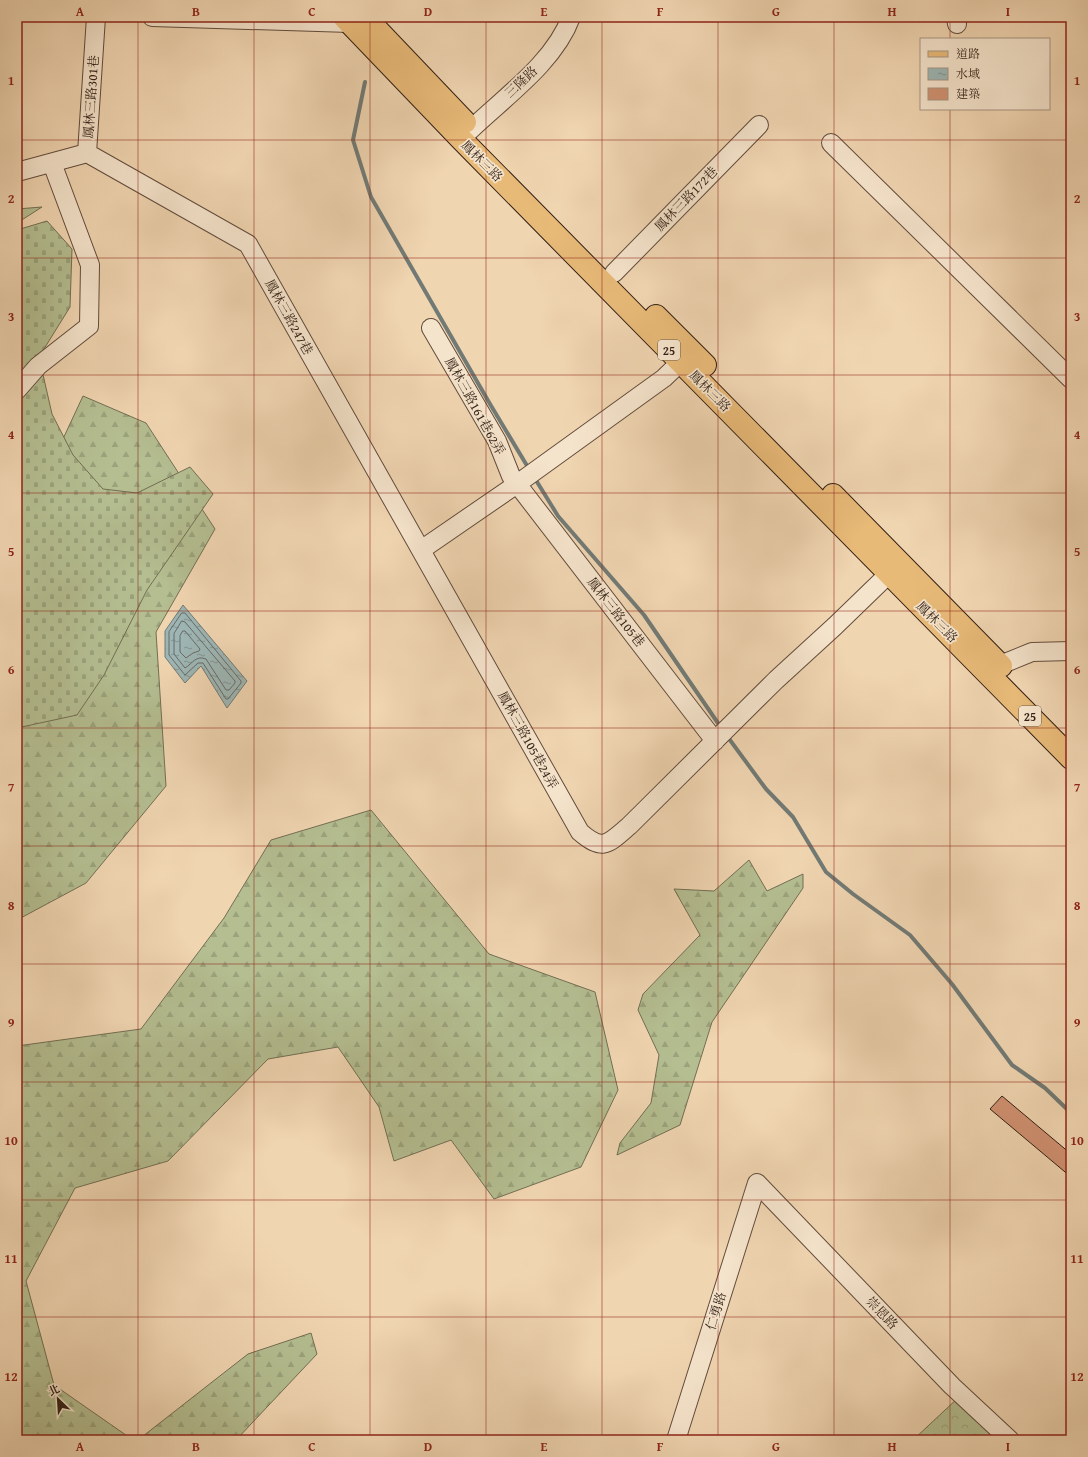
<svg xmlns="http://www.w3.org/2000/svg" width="1088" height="1457" font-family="'Gentium Book Plus','Noto Serif TC',serif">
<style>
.forest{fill:url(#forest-firs);stroke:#736e53}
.cemetery{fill:url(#cemetery-stones);stroke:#736e53}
.park{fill:url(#park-crowns);stroke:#736e53}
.water{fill:url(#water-ripples);stroke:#727a75}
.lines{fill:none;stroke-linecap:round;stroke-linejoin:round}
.shore{stroke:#686a65;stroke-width:1}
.stream{stroke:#727a75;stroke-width:4}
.building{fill:#d19273;stroke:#321f15}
.minor-casing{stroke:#624c3c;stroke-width:20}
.major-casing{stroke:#321f15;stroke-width:24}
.minor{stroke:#f5e4cc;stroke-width:18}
.major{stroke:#e8ba78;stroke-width:22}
.grid{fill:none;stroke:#8f2418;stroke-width:1;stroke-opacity:0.55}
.labels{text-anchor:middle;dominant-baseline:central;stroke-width:3.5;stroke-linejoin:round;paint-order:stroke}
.shield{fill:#f5e4cc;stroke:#6c5a4c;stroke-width:1}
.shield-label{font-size:12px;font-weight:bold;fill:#321f15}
.street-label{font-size:13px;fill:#321f15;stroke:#f5e4cc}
.neatline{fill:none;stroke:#8f2418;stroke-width:1.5}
.grid-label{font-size:13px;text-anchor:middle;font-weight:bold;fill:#8f2418}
</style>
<defs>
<pattern id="forest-firs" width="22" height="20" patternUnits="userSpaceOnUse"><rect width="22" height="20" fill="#b4be91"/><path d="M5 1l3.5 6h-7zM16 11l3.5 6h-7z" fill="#9ba37c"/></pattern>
<pattern id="cemetery-stones" width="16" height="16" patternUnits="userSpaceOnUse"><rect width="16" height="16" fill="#b4be91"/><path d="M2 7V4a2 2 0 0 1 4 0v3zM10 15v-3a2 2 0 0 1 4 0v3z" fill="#9ba37c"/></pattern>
<pattern id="park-crowns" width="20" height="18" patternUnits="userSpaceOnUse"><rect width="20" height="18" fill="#b4be91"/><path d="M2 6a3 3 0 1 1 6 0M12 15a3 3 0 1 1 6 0" fill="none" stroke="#9ba37c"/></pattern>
<pattern id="water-ripples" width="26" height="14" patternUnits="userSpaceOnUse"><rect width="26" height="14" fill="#9db6b5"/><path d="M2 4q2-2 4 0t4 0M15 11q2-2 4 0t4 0" fill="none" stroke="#819392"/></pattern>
</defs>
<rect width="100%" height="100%" fill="#f0d5b1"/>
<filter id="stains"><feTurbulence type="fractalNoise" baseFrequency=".005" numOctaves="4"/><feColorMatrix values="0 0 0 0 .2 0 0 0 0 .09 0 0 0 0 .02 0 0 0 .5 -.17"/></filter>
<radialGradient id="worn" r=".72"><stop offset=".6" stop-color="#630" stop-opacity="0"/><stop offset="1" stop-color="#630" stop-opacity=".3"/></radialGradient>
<!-- forest -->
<path class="forest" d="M 42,207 L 17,223 L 17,209 Z
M 83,396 L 146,423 L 215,529 L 156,632 L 166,786 L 86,883 L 17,920 L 17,681 L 28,514 Z
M 371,810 L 489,954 L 595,992 L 618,1090 L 581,1167 L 494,1199 L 451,1140 L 394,1161 L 379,1107 L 338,1047 L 268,1059 L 168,1161 L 75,1188 L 26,1281 L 54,1385 L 133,1440 L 17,1440 L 17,1046 L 141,1029 L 224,918 L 271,840 Z
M 749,860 L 767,891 L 803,874 L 803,888 L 712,1022 L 680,1125 L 617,1155 L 620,1143 L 651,1103 L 659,1055 L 638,1010 L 643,994 L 700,935 L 674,889 L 714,891 Z
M 311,1333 L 317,1354 L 236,1440 L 138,1440 L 248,1354 Z"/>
<!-- cemetery -->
<path class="cemetery" d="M 47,221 L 72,249 L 70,307 L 39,357 L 52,414 L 73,455 L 103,489 L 137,493 L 190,467 L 213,494 L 147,590 L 104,675 L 77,715 L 17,728 L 17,230 Z"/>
<!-- park -->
<path class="park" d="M 959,1397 L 1004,1440 L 913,1440 Z"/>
<!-- water -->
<path class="water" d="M 183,605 L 247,681 L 227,708 L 201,666 L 185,683 L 165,657 L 165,631 Z"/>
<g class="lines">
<!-- shore -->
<path class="shore" d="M 182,613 L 185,613 L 241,681 L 241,683 L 228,699 L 226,699 L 203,663 L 198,663 L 185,675 L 169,655 L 169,632 Z
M 182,621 L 185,622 L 235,681 L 235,683 L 229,690 L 226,690 L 206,659 C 196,655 193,663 185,668 L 174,654 L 174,634 Z
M 183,631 L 185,631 L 200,649 L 199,651 L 193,653 L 186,658 L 180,652 L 180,636 Z"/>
<!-- stream -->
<path class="stream" d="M 365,82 L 353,140 L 371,197 L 490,404 L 529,469
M 534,477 L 558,516 L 644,615 L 722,729
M 727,736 L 766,789 L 793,817 L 826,872 L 853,894 L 910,935 L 952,984 L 1012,1065 L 1045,1088 L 1071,1113"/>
</g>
<!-- building -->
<path class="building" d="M 1002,1096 L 1071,1154 L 1071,1177 L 990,1109 Z"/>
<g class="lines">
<defs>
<path id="minor" d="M 152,17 L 350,23 L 356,17
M 956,17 L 957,24
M 461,139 C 497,102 553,66 571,17
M 831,143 L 1071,379
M 87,153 L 248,244 L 580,832 C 603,852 608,844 629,826 L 776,680 L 835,626 L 898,565
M 17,172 L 87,153 L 96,17
M 614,273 L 759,125
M 431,328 L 497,441 L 511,476 L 715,741
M 17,390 L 38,366 L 89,326 L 90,265 L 52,163
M 421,550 L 517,484 L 664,378 L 690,353
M 989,674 L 1000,665 L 1032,652 L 1071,651
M 676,1440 L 757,1183 L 952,1386 L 1010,1440"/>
<path id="major" d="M 344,17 L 461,139 L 1071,758
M 365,17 L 465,122
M 656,316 L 705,365
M 833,495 L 1001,666"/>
</defs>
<!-- minor casing -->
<use href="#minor" class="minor-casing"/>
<!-- major casing -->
<use href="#major" class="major-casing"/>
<!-- minor -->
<use href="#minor" class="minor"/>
<!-- major -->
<use href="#major" class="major"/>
</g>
<!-- grid -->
<path class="grid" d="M 138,17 L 138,1440M 254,17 L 254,1440M 370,17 L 370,1440M 486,17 L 486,1440M 602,17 L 602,1440M 718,17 L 718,1440M 834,17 L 834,1440M 950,17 L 950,39M 950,109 L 950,1440M 17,140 L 1071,140M 17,258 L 1071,258M 17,375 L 1071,375M 17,493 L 1071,493M 17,611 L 1071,611M 17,728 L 1071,728M 17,846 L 1071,846M 17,964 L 1071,964M 17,1082 L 1071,1082M 17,1200 L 1071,1200M 17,1317 L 1071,1317"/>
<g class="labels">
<!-- shield labels -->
<g class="shield">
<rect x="658" y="340" width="22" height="20" rx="3"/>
<rect x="1019" y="706" width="22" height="20" rx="3"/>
</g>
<g class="shield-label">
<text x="669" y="350">25</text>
<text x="1030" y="716">25</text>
</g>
<!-- street labels -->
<g class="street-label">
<text transform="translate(521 82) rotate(-43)">三隆路</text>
<text transform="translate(91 97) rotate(-86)">鳳林三路301巷</text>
<text transform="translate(482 161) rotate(45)">鳳林三路</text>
<text transform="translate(686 199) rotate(-46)">鳳林三路172巷</text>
<text transform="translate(289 317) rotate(61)">鳳林三路247巷</text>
<text transform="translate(710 391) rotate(45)">鳳林三路</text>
<text transform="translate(475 406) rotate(61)">鳳林三路161巷62弄</text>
<text transform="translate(616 612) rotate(52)">鳳林三路105巷</text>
<text transform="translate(937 622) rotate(45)">鳳林三路</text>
<text transform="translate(528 740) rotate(61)">鳳林三路105巷24弄</text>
<text transform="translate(716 1311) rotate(-73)">仁勇路</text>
<text transform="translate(882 1313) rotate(46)">崇恩路</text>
</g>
</g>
<!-- margin -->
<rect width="1088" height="1457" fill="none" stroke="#f0d5b1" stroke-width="44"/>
<!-- legend -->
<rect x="920" y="38" width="130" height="72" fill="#f5e4cc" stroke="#a79583"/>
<rect x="928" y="51" width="20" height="6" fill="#e8ba78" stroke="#a79583"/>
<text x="956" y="58" font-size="12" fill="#321f15">道路</text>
<rect x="928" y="68" width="20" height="12" fill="url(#water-ripples)" stroke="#a79583"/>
<text x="956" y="78" font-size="12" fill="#321f15">水域</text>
<rect x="928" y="88" width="20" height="12" fill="#d19273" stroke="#a79583"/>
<text x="956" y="98" font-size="12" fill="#321f15">建築</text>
<!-- north arrow -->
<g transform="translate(58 1399) rotate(335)" stroke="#f5e4cc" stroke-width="3" paint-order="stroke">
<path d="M0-3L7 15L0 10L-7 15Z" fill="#321f15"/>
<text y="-6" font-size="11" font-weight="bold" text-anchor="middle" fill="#321f15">北</text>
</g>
<rect x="22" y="22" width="1044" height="1413" class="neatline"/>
<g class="grid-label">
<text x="80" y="16">A</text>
<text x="196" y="16">B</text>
<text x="312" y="16">C</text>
<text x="428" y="16">D</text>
<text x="544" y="16">E</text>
<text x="660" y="16">F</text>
<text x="776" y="16">G</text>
<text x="892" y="16">H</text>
<text x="1008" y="16">I</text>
<text x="11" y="85">1</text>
<text x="1077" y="85">1</text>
<text x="11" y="203">2</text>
<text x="1077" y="203">2</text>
<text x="11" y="321">3</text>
<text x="1077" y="321">3</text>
<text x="11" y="439">4</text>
<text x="1077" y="439">4</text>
<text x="11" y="556">5</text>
<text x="1077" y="556">5</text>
<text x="11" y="674">6</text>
<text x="1077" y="674">6</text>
<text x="11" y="792">7</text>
<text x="1077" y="792">7</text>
<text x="11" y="910">8</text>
<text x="1077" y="910">8</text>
<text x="11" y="1027">9</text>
<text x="1077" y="1027">9</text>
<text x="11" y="1145">10</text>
<text x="1077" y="1145">10</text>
<text x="11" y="1263">11</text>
<text x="1077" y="1263">11</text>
<text x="11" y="1381">12</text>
<text x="1077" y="1381">12</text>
<text x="80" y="1451">A</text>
<text x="196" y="1451">B</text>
<text x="312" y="1451">C</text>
<text x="428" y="1451">D</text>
<text x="544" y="1451">E</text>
<text x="660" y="1451">F</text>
<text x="776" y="1451">G</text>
<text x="892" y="1451">H</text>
<text x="1008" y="1451">I</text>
</g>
<rect width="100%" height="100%" filter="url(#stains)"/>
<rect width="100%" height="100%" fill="url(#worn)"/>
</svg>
